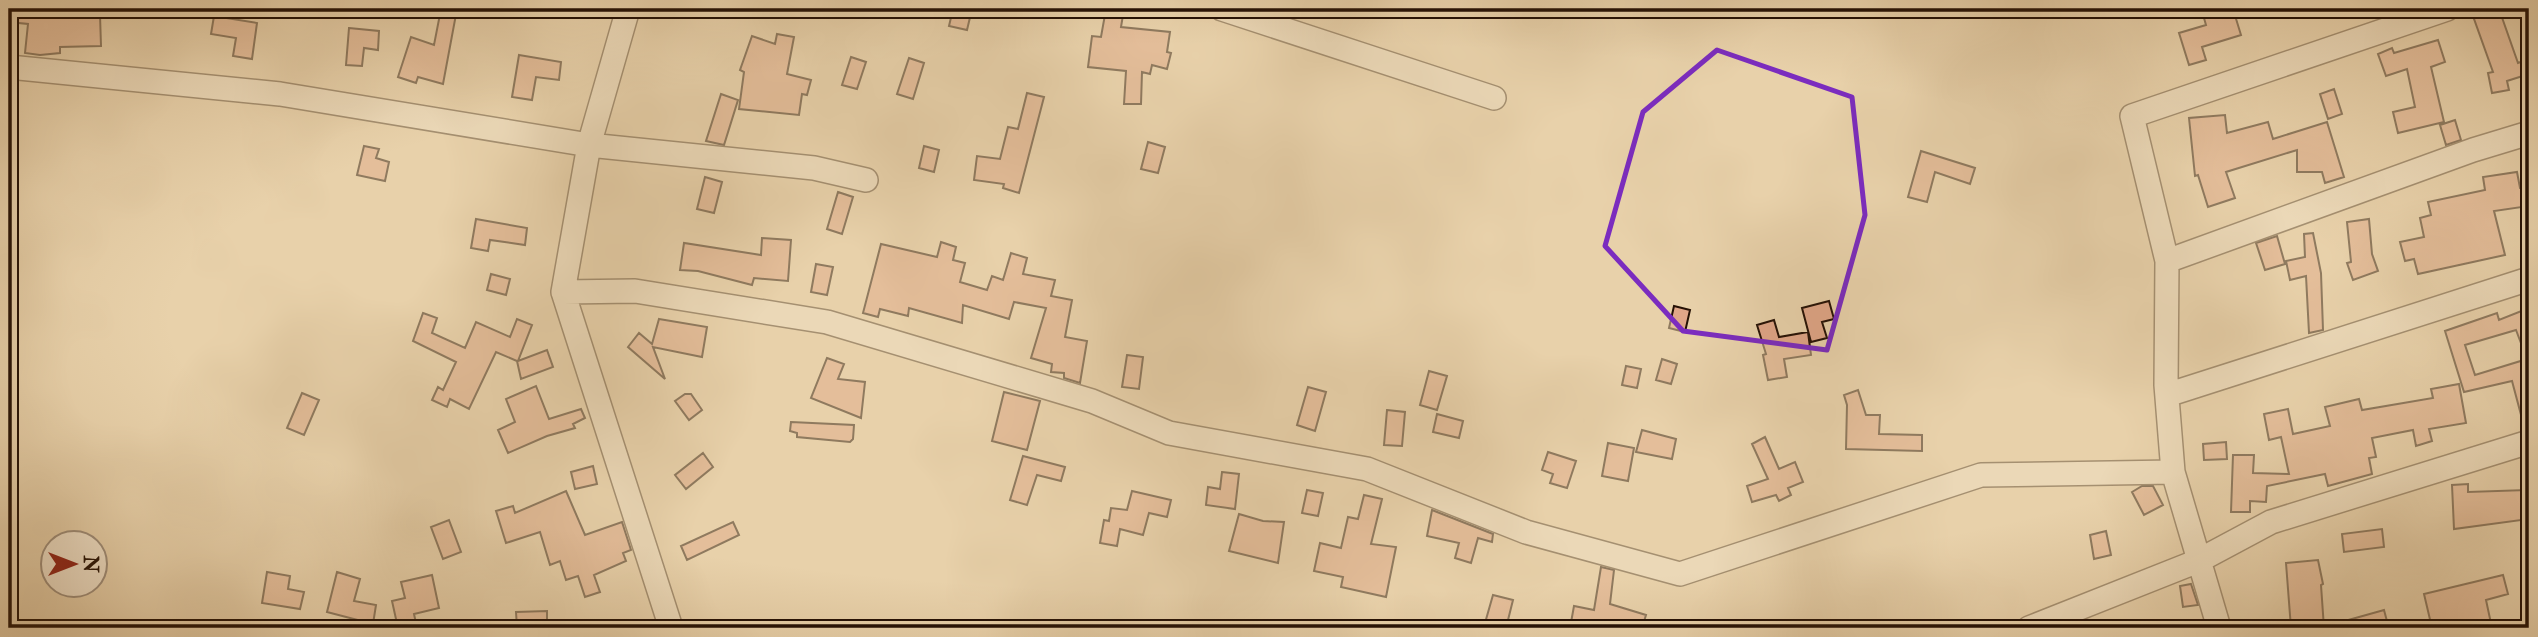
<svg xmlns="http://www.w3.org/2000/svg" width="2538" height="637" font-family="'IM FELL Double Pica',serif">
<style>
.building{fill:#e0a688;stroke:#251105;stroke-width:2;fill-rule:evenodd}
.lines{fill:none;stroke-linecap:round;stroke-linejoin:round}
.street-casing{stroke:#56412e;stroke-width:26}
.street{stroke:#f0e1c8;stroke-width:23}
.marked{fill:none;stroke:#7b2cbf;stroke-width:5;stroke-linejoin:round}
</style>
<rect width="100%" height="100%" fill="#e8d1aa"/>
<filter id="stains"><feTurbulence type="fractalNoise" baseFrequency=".00286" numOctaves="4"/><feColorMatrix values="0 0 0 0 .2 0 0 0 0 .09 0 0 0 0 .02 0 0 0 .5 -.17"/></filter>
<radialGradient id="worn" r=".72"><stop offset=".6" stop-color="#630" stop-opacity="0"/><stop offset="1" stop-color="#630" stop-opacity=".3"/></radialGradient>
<!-- building -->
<path class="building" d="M 9,9 L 75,9 L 75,15 L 100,15 L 101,46 L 60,47 L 60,53 L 40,55 L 25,53 L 28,24 L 9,22 Z
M 441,9 L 457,9 L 443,84 L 418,77 L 416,83 L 398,77 L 411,37 L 434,45 Z
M 953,9 L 972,9 L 967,30 L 949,26 Z
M 1106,9 L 1124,9 L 1121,27 L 1170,32 L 1167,52 L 1171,53 L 1167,69 L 1152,65 L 1150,74 L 1142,72 L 1141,104 L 1124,104 L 1126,71 L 1088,67 L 1092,36 L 1101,37 Z
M 2211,9 L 2233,9 L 2241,35 L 2202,47 L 2206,60 L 2189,65 L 2179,33 L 2206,25 L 2202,11 Z
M 2493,9 L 2499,9 L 2518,63 L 2529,59 L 2529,74 L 2507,81 L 2509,90 L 2492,93 L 2488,73 L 2493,72 L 2473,16 Z
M 214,16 L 257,23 L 252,59 L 233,56 L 236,38 L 211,34 Z
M 349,28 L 379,31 L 378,50 L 364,48 L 362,66 L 346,65 Z
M 777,34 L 794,37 L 787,74 L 811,80 L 807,95 L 802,94 L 799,115 L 739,109 L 744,72 L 740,70 L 752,36 L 775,44 Z
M 2438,40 L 2445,62 L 2431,67 L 2444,122 L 2398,133 L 2393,112 L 2415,107 L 2407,69 L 2386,76 L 2378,54 L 2392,48 L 2394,53 Z
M 519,55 L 561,62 L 559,80 L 536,77 L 532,100 L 512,97 Z
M 851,57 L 866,62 L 857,89 L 842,85 Z
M 909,58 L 924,63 L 913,99 L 897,94 Z
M 2334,89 L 2342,114 L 2328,119 L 2320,94 Z
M 1027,93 L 1044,97 L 1019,193 L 1003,188 L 1004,184 L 974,180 L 977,156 L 1000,159 L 1008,127 L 1018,129 Z
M 721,94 L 738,100 L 724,145 L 706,141 Z
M 2225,115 L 2227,133 L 2268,122 L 2273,139 L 2327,122 L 2344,177 L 2325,183 L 2322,172 L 2297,172 L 2297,150 L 2226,172 L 2235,198 L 2208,207 L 2198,175 L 2195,176 L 2189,118 Z
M 2455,120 L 2461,140 L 2446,145 L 2440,125 Z
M 1148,142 L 1165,147 L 1158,173 L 1141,169 Z
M 364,146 L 379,149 L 376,158 L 389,162 L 385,181 L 357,175 Z
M 924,146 L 939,150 L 934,172 L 919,168 Z
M 1921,151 L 1975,168 L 1970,184 L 1935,172 L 1927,202 L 1908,197 Z
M 2517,172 L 2520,188 L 2529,187 L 2529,206 L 2494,211 L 2505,255 L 2418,274 L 2414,259 L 2405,261 L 2400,242 L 2424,237 L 2420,218 L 2431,215 L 2428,202 L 2485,190 L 2483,177 Z
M 705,177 L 722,182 L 714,213 L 697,209 Z
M 838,192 L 853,197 L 842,234 L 827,229 Z
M 476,219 L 527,228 L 525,245 L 490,240 L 488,251 L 471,248 Z
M 2369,219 L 2372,254 L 2378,271 L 2353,280 L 2347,263 L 2351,262 L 2347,222 Z
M 2313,233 L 2321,273 L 2323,330 L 2309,333 L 2306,276 L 2290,280 L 2286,261 L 2305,257 L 2304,234 Z
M 2277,236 L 2285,264 L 2265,270 L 2256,243 Z
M 762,238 L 791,240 L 788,281 L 754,278 L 752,285 L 698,271 L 680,270 L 684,243 L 761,255 Z
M 941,242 L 956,247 L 953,260 L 965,263 L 960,282 L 987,290 L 992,276 L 1003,280 L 1011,253 L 1027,258 L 1023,274 L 1055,280 L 1051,296 L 1072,300 L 1065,337 L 1087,341 L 1080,383 L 1064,378 L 1064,373 L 1051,372 L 1052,364 L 1031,358 L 1046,308 L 1014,302 L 1009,319 L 963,305 L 962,323 L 909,308 L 908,316 L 880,309 L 878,317 L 863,313 L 881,244 L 937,257 Z
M 816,264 L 833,267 L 827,295 L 811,292 Z
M 491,274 L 510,279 L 506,295 L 487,290 Z
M 1829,301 L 1834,319 L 1822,322 L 1827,338 L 1811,342 L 1802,308 Z
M 1674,306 L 1690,310 L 1685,332 L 1669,328 Z
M 2529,308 L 2529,425 L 2524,426 L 2512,381 L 2464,392 L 2445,331 L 2497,313 L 2499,320 ZM 2516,330 L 2527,359 L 2475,375 L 2465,345 Z
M 423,313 L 437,318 L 432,333 L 465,348 L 476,322 L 510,337 L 517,319 L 532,325 L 518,361 L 547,350 L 553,367 L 521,379 L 517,361 L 496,352 L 469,409 L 450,399 L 447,407 L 432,400 L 438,387 L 443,390 L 456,362 L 413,341 Z
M 659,319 L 707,327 L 702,357 L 653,347 L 665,379 L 628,347 L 639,333 L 652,344 Z
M 1774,320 L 1779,337 L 1808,332 L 1811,355 L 1784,359 L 1787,377 L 1768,380 L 1763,355 L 1766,354 L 1757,325 Z
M 1127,355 L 1143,357 L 1139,389 L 1122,387 Z
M 827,358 L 844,364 L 838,379 L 865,382 L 861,418 L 811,398 Z
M 1662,359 L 1677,364 L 1671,384 L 1656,380 Z
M 1626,366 L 1641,369 L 1637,388 L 1622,385 Z
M 1429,371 L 1447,376 L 1437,410 L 1420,405 Z
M 2459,384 L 2466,423 L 2429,429 L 2432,441 L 2416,446 L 2413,430 L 2372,438 L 2376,457 L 2369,458 L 2372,474 L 2328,486 L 2325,474 L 2267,486 L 2266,502 L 2250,501 L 2250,512 L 2231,512 L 2233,455 L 2254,455 L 2253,473 L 2289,474 L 2281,437 L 2269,440 L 2264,414 L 2288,409 L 2293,434 L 2330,426 L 2325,407 L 2359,399 L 2362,410 L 2433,398 L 2431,389 Z
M 536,386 L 549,419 L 581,409 L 585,418 L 573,424 L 575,428 L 547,436 L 508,453 L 498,430 L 515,422 L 506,399 Z
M 1308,387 L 1326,392 L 1315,431 L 1297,425 Z
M 1858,390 L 1866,415 L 1880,415 L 1879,434 L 1922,435 L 1922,451 L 1846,449 L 1847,405 L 1844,395 Z
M 1004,392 L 1040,401 L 1027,450 L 992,441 Z
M 302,393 L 319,400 L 304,435 L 287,428 Z
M 685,394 L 691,394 L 702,410 L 689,420 L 675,401 Z
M 1387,410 L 1405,412 L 1402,446 L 1384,445 Z
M 1437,414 L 1463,421 L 1459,438 L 1433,432 Z
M 791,422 L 854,425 L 853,439 L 850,442 L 797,437 L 797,433 L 790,431 Z
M 1642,430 L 1676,439 L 1672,459 L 1636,452 Z
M 1765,437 L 1779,469 L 1795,462 L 1803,482 L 1788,488 L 1791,495 L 1779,501 L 1776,495 L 1752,502 L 1747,486 L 1768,479 L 1752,444 Z
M 2226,442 L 2227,459 L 2204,460 L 2203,444 Z
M 1608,443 L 1634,448 L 1628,481 L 1602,476 Z
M 1548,452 L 1576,461 L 1567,488 L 1550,483 L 1553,474 L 1542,470 Z
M 703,453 L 713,467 L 686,489 L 675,475 Z
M 1023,456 L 1065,467 L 1061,481 L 1037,475 L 1027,505 L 1010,500 Z
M 593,466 L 597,484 L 575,489 L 571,472 Z
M 1222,472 L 1239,474 L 1235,509 L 1206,505 L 1208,487 L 1220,489 Z
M 2468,484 L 2468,492 L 2527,490 L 2529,519 L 2454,529 L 2452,485 Z
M 2142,486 L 2153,486 L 2163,505 L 2144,515 L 2132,492 Z
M 1307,490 L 1323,493 L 1318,516 L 1302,513 Z
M 566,491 L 585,535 L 622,522 L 631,550 L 623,553 L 626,561 L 594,575 L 600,592 L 585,597 L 578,576 L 566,580 L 560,561 L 550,565 L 540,532 L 506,543 L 496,511 L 513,506 L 515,513 Z
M 1132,491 L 1171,500 L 1167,517 L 1149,513 L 1143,535 L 1120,529 L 1117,546 L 1100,543 L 1104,520 L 1109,521 L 1111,508 L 1127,510 Z
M 1364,495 L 1382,499 L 1371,544 L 1396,547 L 1386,597 L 1341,587 L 1343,577 L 1314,571 L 1320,543 L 1341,548 L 1348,517 L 1358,519 Z
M 1432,510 L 1493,534 L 1492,542 L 1478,538 L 1471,563 L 1455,558 L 1459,543 L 1427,536 Z
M 1239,514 L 1263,521 L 1284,522 L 1278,563 L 1229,551 Z
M 449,520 L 461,552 L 443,559 L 431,527 Z
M 733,522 L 739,535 L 687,560 L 681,546 Z
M 2382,529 L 2384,547 L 2344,552 L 2342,534 Z
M 2106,531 L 2111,555 L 2094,559 L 2090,535 Z
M 2318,560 L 2323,584 L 2321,585 L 2324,628 L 2291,628 L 2286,563 Z
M 1601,567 L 1614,570 L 1610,604 L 1646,615 L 1642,628 L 1570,628 L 1574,606 L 1594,610 Z
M 267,572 L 290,576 L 288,589 L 304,592 L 300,609 L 262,603 Z
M 337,572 L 360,579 L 354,601 L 376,605 L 373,624 L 327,612 Z
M 432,575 L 439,608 L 414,614 L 417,628 L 398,628 L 392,601 L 405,598 L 401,582 Z
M 2503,575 L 2508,594 L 2486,600 L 2492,628 L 2474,628 L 2473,623 L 2453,628 L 2432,628 L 2424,594 Z
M 2191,584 L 2198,605 L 2183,607 L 2180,586 Z
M 1493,595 L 1513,600 L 1506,628 L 1485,623 Z
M 2384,610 L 2388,625 L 2375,628 L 2335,628 L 2334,624 Z
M 547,611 L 547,627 L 517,628 L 516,612 Z"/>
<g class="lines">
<defs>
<path id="street" d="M 628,9 L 589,145 L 814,168 L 866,180
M 1222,9 L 1494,98
M 9,67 L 280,94 L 589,145 L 563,292 L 671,628
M 2167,261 L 2473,150 L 2529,133
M 563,292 L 635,291 L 827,322 L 1092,401 L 1169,433 L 1367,469 L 1526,532 L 1680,574 L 1981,475 L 2173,472 L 2219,628
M 2167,395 L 2529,279
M 2173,472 L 2166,385 L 2167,261 L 2132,116 L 2447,9
M 2029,628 L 2198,561 L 2271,522 L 2529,442"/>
</defs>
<!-- street casing -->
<use href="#street" class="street-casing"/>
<!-- street -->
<use href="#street" class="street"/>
</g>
<!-- marked area -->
<path d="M0 0H2538V637H0ZM 1717,50 L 1852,97 L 1865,215 L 1827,350 L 1683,331 L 1605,246 L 1643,112 Z" fill="#e8d1aa" fill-opacity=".55" fill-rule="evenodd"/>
<path class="marked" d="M 1717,50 L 1852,97 L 1865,215 L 1827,350 L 1683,331 L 1605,246 L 1643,112 Z"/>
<!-- margin -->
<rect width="2538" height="637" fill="none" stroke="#e8d1aa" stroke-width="35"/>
<rect x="10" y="10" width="2517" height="616" fill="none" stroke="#251105" stroke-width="3.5"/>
<rect x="18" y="18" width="2503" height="602" fill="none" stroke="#251105" stroke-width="2"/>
<!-- north arrow -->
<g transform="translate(74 564) rotate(90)"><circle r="33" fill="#f0e1c8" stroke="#9f8e7a" stroke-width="2"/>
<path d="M0-5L12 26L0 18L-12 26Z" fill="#8f2418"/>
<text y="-10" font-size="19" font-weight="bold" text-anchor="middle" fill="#251105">N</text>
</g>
<rect width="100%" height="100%" filter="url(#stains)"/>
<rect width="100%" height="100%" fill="url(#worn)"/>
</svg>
